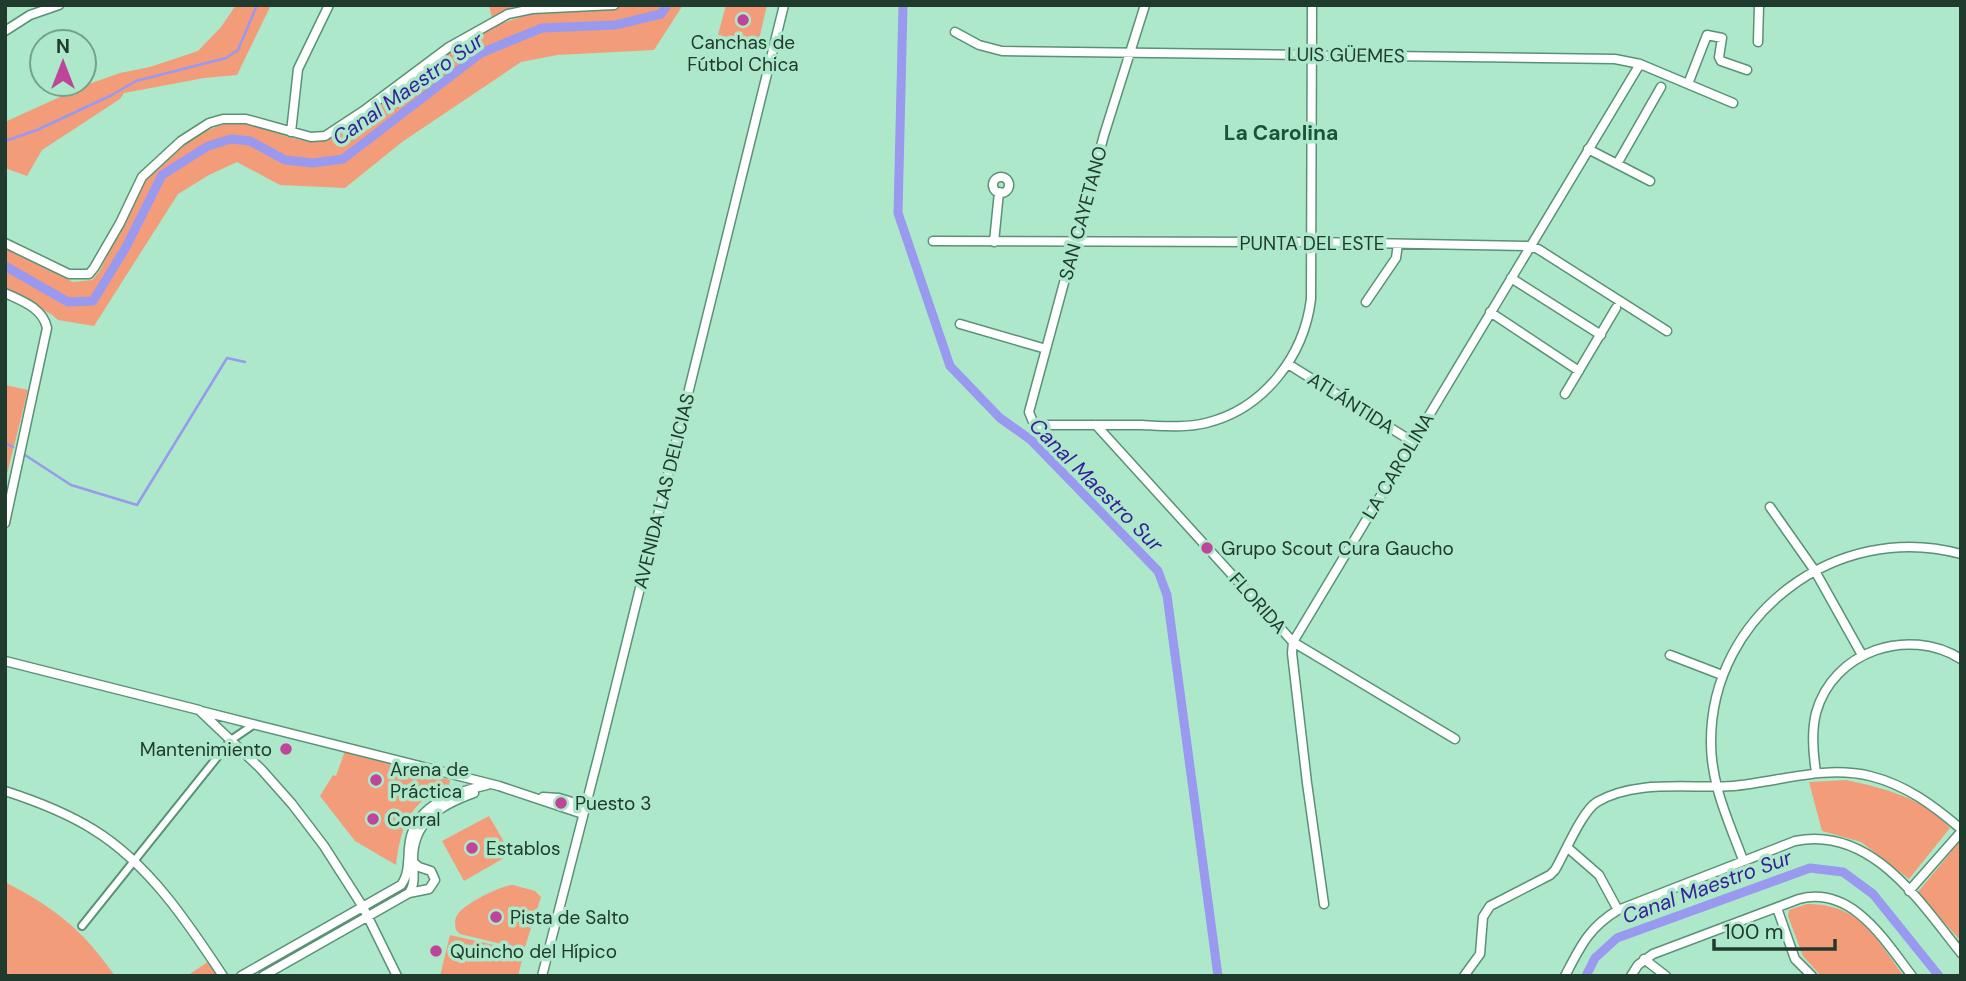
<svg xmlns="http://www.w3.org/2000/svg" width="1966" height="981" font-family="'DM Sans',sans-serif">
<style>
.green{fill:#f39c7a}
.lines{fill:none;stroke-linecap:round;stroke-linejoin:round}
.stream{stroke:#9899ef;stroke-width:2.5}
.canal{stroke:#9899ef;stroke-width:9}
.pedestrian-casing{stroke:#599276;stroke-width:10}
.minor-casing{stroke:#599276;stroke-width:11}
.pedestrian{stroke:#fff;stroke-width:6}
.minor{stroke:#fff;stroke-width:8}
.poi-dot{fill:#be4599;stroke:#ace8c9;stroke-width:2.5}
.labels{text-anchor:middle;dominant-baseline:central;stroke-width:7;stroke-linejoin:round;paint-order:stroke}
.poi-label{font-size:19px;fill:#213a2e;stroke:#ace8c9;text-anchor:start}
.street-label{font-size:19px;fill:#213a2e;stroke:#ace8c9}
.water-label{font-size:21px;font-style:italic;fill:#381e9b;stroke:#ace8c9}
.neighbourhood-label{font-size:21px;font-weight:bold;fill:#18543b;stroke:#ace8c9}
</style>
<rect width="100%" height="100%" fill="#ace8c9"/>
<!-- green -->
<path class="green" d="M 236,5 L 271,5 L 237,75 L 204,78 L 124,93 L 120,99 L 42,150 L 27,176 L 5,168 L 5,122 L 86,85 L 120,73 L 150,67 L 198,51 L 221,27 Z
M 489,5 L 517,5 L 518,6 L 492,18 Z
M 632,5 L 683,5 L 654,50 L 557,55 L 521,62 L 402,142 L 345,188 L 280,185 L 237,162 L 209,175 L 178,194 L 94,326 L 58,320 L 51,314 L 5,290 L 5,248 L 73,282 L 92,280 L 99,272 L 145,180 C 163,157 210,120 240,123 C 275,126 305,154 339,134 L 451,50 L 497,25 L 529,14 L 595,11 Z
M 726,5 L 767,5 L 758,44 L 718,35 Z
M 5,385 L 28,390 L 5,482 Z
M 345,751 L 450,780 L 449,786 C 409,801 401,826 396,865 L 355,841 L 320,796 L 333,775 L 336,776 Z
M 1846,780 C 1884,788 1924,798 1950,828 L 1909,879 L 1861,842 L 1822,831 L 1809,782 Z
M 489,816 L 511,854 L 464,881 L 442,841 Z
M 1961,840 L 1961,941 L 1917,893 Z
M 5,882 C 56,909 81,928 115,976 L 5,976 Z
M 513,885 L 535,891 L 541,897 L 525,947 L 518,948 L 460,934 L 456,930 C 455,924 454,919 458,914 C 464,904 502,885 513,885 Z
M 1807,904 C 1861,904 1875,938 1904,976 L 1821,976 L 1803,956 L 1788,916 L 1789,910 Z
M 450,935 L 524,952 L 518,976 L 440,976 Z
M 209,961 L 218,976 L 187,976 Z"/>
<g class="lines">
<!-- stream -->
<path class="stream" d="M 5,141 L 37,130 L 110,96 L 136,81 L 226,58 L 238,50 L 257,5
M 5,443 L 13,447
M 25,455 L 71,485 L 137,505 L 227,358 L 245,362"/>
<!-- canal -->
<path class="canal" d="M 903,5 L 898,213 L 950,366 L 1000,418 L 1031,440 L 1158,571 L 1167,595 L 1218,976
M 5,266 L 68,302 L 93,301 L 126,247 L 162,175 L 208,146 L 231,139 L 250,141 L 285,160 L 313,163 L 343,159 L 481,53 L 542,28 L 615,25 L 661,14 L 667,5
M 1586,976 L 1595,958 L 1617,938 L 1810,868 L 1843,872 L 1873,894 L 1939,976"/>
<defs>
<path id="pedestrian" d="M 82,926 L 231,740 L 253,725"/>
<path id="minor" d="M 1145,5 L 1104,135 L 1029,412 L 1033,422 L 1039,425 C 1073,425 1108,425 1142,425 C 1163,426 1186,428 1206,423 C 1264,409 1304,356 1311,299 L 1312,5
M 5,31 L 30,15 L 59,5
M 955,32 L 979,45 L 1002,51 L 1615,59 L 1640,64 L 1733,103
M 1758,42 L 1759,5
M 1688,84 L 1707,35 L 1722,38 L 1719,57 L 1721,61 L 1747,70
M 291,132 L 298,69 L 329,5
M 1588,149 L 1650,181
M 1617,164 L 1661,87
M993 185a8 8 0 1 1 16 0a8 8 0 1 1-16 0Z
M 933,241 L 1313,242 L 1529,246 L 1538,249 L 1667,331
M 994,242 L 999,192
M 5,243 L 69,274 L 89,274 L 94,268 L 120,223 L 142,177 L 181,141 L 209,123 L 223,119 L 246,119 L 311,137 L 325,136 L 366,109 L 449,47 L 508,14 L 532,9 L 614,5
M 1511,278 L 1601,335
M 5,293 C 22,301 43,308 47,328 L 5,523
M 1366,302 L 1396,258 L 1398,244
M 1490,312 L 1579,371
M 960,324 L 1046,349
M 1288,364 L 1413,442
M 1565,394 L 1616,308
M 1096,425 L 1293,642 L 1455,739
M 1770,507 L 1815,571 L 1862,655
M 1670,655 L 1722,675
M 5,661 L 199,710 L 261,769 L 292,804 L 324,846 L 363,907 L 397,976
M 201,711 L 499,786 L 583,814
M 1816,772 C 1813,753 1811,733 1816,713 C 1833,651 1908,626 1961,659
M 5,791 C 36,801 67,813 94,830 C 149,864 188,923 223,976
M 543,797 L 559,798 L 585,806
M 1568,848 L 1599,875 L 1618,910
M 1743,860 C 1729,822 1711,785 1711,743 C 1710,615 1837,520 1961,554
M 1909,891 L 1961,832
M 409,893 L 429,889 L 435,880 L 431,871 L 419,867 L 413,862
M 1324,904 L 1307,783 L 1292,653 L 1293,642 L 1640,64
M 1777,908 L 1795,959 L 1812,976
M 1644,959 L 1666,976
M 241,976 L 401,885 C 409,875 408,861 409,848 C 412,806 451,793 487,785
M 263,976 L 409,893 C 416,883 413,873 413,861 C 412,822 440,805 474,793
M 542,976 L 599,754 L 784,5
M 1464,976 L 1480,954 L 1483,917 L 1490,906 L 1550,875 L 1555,870 C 1565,853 1582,811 1597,802 C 1636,779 1689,789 1733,786 C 1779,782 1823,765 1870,776 C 1906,785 1933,805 1961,829
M 1565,976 C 1580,947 1589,927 1618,910 L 1795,841 C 1871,825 1920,902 1961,953
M 1631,976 L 1638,965 L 1653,954 L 1799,899 C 1852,885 1885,941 1912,976"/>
</defs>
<!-- pedestrian casing -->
<use href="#pedestrian" class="pedestrian-casing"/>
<!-- minor casing -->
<use href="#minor" class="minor-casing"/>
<!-- pedestrian -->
<use href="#pedestrian" class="pedestrian"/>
<!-- minor -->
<use href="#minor" class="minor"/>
</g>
<!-- markers -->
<g class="poi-dot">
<circle cx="743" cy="20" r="7"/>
<circle cx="1207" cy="548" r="7"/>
<circle cx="286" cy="749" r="7"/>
<circle cx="376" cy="780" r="7"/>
<circle cx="561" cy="803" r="7"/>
<circle cx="373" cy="819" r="7"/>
<circle cx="472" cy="848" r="7"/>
<circle cx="496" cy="917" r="7"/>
<circle cx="436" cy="951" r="7"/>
</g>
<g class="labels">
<!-- poi labels -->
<g class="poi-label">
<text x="743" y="42" text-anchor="middle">Canchas de<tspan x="743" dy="22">Fútbol Chica</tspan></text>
<text x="1221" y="548">Grupo Scout Cura Gaucho</text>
<text x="272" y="749" text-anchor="end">Mantenimiento</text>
<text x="390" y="769">Arena de<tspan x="390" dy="22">Práctica</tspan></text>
<text x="575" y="803">Puesto 3</text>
<text x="387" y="819">Corral</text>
<text x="486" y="848">Establos</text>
<text x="510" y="917">Pista de Salto</text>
<text x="450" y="951">Quincho del Hípico</text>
</g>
<!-- street labels -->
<g class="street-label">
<text transform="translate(1346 55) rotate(1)">LUIS GÜEMES</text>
<text transform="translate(1083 213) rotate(-75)">SAN CAYETANO</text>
<text x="1312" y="243">PUNTA DEL ESTE</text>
<text transform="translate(1351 403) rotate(32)">ATLÁNTIDA</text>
<text transform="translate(1398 466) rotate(-59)">LA CAROLINA</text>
<text transform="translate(664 491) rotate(-76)">AVENIDA LAS DELICIAS</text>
<text transform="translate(1258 603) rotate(48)">FLORIDA</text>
</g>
<!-- water labels -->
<g class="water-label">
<text transform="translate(408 89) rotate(-35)">Canal Maestro Sur</text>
<text transform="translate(1096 485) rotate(45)">Canal Maestro Sur</text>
<text transform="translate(1707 887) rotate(-20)">Canal Maestro Sur</text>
</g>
<!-- neighbourhood labels -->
<g class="neighbourhood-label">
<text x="1281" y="133">La Carolina</text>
</g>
</g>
<!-- border -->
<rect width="1966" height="981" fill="none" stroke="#213a2e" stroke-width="14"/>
<!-- north arrow -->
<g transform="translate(63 63)"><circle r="33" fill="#ace8c9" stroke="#74a28b" stroke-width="2"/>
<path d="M0-5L12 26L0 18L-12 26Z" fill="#be4599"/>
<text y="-10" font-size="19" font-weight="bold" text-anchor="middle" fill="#213a2e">N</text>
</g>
<!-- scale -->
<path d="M1714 939v10h121v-10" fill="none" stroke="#213a2e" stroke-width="3.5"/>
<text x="1724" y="939" font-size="21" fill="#213a2e" stroke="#ace8c9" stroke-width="5" paint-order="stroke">100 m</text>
</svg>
